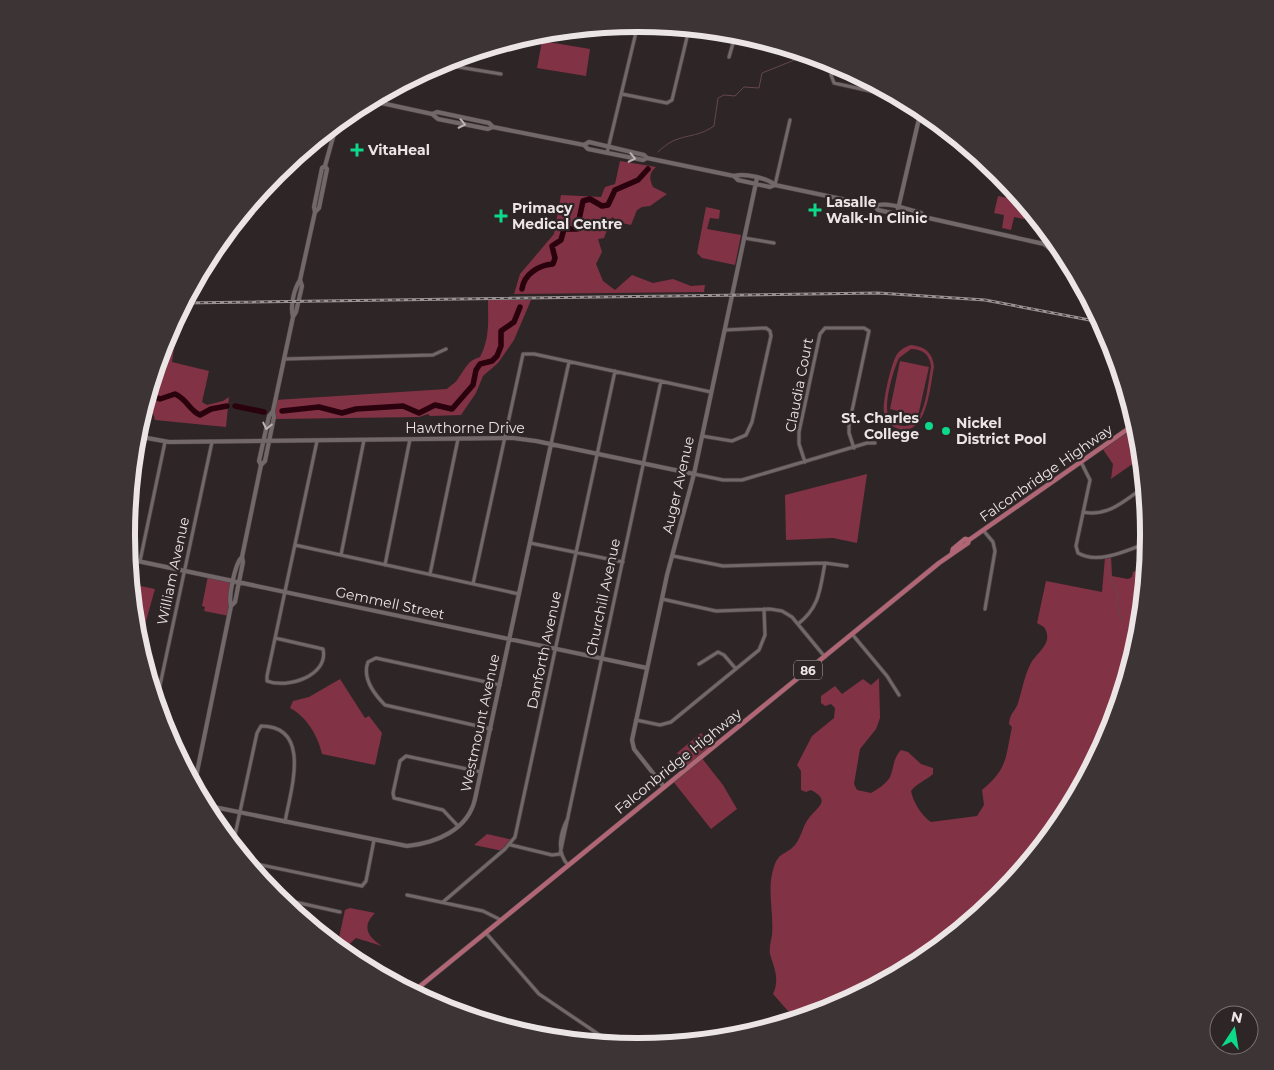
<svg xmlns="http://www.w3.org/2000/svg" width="1274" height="1070" font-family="Montserrat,sans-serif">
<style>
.green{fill:#823245;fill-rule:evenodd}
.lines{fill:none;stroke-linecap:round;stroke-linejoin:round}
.stream{stroke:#64464e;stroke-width:1}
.river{stroke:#2a020d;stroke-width:5.5}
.street-casing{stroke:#494243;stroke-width:4.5}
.secondary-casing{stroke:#494243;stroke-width:5}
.primary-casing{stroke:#494243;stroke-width:5.5}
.street{stroke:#736869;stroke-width:3}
.secondary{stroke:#736869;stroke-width:4}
.primary{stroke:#b16676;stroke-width:4.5}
.rail-casing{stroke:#999293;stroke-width:3}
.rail{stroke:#2e2526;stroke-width:1;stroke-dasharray:4;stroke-linecap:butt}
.oneway{stroke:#bcb3b4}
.poi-dot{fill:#0dd98a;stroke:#2e2526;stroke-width:2}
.labels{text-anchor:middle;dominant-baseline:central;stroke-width:4.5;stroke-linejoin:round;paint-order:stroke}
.shield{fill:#2e2526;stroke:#b3abac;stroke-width:1}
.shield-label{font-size:12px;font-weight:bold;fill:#ece5e6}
.poi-label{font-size:14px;font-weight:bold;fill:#ece5e6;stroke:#2e2526;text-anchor:start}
.street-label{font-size:14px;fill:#ece5e6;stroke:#2e2526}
.rim{fill:none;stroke:#ece5e6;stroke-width:6}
</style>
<rect width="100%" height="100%" fill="#2e2526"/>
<!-- green -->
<path class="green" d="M 542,41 L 590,49 L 586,76 L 537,68 Z
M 620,161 L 656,167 C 649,173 649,178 653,187 L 667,194 L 650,206 L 642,207 L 637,210 L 631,225 L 622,223 L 612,217 L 604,238 L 598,239 L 602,252 L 596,264 L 603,281 L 615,290 L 632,275 L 653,283 L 673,279 L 691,286 L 705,285 L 704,292 L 514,294 L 520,274 L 554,234 L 561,195 L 601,197 L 605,187 L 615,184 Z
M 998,196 L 1021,201 L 1026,208 L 1024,219 L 1014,217 L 1011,230 L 1002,228 L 1004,215 L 994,213 Z
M 706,207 L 720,210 L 719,219 L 710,218 L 707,229 L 741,235 L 735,265 L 702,258 L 697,253 Z
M 488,300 L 531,300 L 514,340 L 498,363 L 483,376 L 476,393 L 461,415 L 430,416 L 428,414 L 419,417 L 274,419 L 275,400 L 447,389 C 451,385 457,382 459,377 C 465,369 468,360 480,357 C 490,338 488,322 488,300 Z
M 179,313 L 172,362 L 209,371 L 202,402 L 207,405 L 223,401 L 229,397 L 226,427 L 155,420 L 153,413 L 143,410 L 165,339 Z
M 911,345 C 925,346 933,353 934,367 C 930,386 927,437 899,429 C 891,427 886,420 884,412 C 882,403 891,365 896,356 C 899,350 905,347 911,345 ZM 911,349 C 923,349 930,355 931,367 C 928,383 927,403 919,417 C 910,433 886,426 887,407 C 887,393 893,371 899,358 Z
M 900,361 L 929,367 L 918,416 L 890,409 Z
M 1135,424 L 1141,458 L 1111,479 L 1113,464 L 1102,448 Z
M 867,474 L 857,543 L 833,538 L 786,540 L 785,495 Z
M 1111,556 L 1112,576 L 1128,579 L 1132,577 L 1133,572 L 1145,568 L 1138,635 L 1109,731 L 1062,819 L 998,897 L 921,960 L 832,1007 L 802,1017 L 788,1011 L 773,994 C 780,979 774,968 770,954 C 769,948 771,941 772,935 C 774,914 767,890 773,870 C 778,853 782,856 792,848 C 801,841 802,826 809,818 C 817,807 832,801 811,790 L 806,792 L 801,790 L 801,771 L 797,765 L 812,736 L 834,718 L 835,708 L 831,704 L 825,706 L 821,703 L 821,696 L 835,686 L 842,694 L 863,679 L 871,685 L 879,678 L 880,718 L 876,729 L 860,749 L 854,784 L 857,790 L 871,793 C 878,789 886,784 890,777 C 894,768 893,758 901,750 L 908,752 L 921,764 L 933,768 L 933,774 C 925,781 917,783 911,791 C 913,802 922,816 931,822 L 977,816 L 984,805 L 982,790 C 1008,768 1005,759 1012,727 L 1009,724 C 1010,712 1015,712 1018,703 C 1022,691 1024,677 1030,665 C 1035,653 1055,644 1044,627 L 1037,623 L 1046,581 L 1102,592 L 1105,557 Z
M 208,576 L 233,582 L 229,616 L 204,611 L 205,607 L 202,606 Z
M 131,584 L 155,589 L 139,646 L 136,634 Z
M 340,679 L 365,718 L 369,716 L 382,733 L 375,765 L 322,754 C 318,736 307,717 290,708 L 293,701 L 309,697 Z
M 701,733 L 713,748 L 701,757 L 723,785 L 737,809 L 711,829 L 672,780 L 688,767 L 677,753 Z
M 487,834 L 513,840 L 503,851 L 474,845 Z
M 350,908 L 375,913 C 361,927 368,937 382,946 L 356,938 L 342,951 L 337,947 L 345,910 Z"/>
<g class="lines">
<!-- stream -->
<path class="stream" d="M 658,152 C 679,131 692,141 714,126 L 718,98 L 724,95 L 735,96 L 744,87 L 759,88 L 762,73 L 807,55
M 1109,558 L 1108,573 L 1118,594 L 1116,603 L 1121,619"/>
<!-- river -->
<path class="river" d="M 522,289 C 524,274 539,265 553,264 L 555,258 L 552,246 L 561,240 L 564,229 L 577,229 L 583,201 L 590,199 L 602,206 L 608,205 L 615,190 L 638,180 L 648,169
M 148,394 L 160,399 L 175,394 C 187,399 189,410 200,415 L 211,409 L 227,406
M 235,406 L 264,412
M 282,411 L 319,407 L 342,413 L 356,409 L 403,406 L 419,413 L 435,405 L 452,409 L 473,385 L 476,370 L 480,364 L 492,361 L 497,356 L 501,346 L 501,331 L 514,322 L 520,307"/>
<defs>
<path id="street" d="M 729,57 L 736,33
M 440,64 L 501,74
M 841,67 L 831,75 L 834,83 L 897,97
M 622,94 L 667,103 L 672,100 L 689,29
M 607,153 L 638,24
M 775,185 L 790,120
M 744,238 L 774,243
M 1044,244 L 1047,232
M 284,359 L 433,355 L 446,349
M 702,436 L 732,441 L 746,435 L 752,422 L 771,336 L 770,331 L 766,328 L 725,330
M 551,444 L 569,362
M 805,462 L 799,444 L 799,432 L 820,334 L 825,328 L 864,328 L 869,331 L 849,425 L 849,433 L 854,448
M 1081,462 L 1090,480 L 1076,546 L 1078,553 C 1098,565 1128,550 1147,543
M 694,474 L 723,480 L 742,480 L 867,443 L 875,443
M 1083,512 C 1108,517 1124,501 1144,487
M 983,530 L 993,542 L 995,551 L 985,609
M 530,543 L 623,562
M 295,545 L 519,594
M 341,555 L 364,440
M 673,556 L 723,566 L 825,563 L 847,566
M 140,561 L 165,442
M 385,565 L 410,439
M 430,574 L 458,439
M 473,584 L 523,354 L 534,354 L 711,392
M 662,599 L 716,611 L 770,609 L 782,611 L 792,617 L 825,657
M 798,624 C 820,607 820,589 825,563
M 852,634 L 887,676 L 899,695
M 275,638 L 323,649 C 329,676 287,689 267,681 L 267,676 L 317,441
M 699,664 L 718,652 L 724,655 L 736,669
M 156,704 L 212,442
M 636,720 L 660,725 L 671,722 L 759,650 L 765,635 L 764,609
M 491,729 L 385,705 C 373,693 362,678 368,662 L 376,658 L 500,685
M 568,818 C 560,833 556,852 568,865
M 458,826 L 443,810 L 394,798 L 393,793 L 400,761 L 406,756 L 481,772
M 233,844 L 257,733 L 261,726 C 313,726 290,792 285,822
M 511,845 L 552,855 L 560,854
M 560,854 L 661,381
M 247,862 L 362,886 L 366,881 L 374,840
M 407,895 L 483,911 L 501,920
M 277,898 L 340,912
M 443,902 L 505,849 L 515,837 L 615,371
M 486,933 L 539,994 L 613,1044"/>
<path id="secondary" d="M 366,103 L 372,101 L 432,114 L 437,112 L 489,123 L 493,127 L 584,145 L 588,149 L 643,160 L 647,158
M 432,114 L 438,119 L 488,129 L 493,127
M 584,145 L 589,142 L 644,155 L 647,158 L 734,176 L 738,180 L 770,187 L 775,185 L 875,206 C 887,201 909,210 921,213 L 924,217
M 734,176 C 745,173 767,178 775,185
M 875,206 L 878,210 L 920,219 L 924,217 L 1044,244 L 1056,243
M 898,209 L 921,110
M 315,212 L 314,207 L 322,168 L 325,166 L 337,123
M 1044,244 L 1049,248 L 1062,251
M 293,317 C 290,306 294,289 300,280 L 315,212 L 319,208 L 327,169 L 325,166
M 136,436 L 169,442 L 513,438 L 536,441 L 694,474
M 261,465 L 259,461 L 269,416 L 273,411
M 128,559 L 647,668
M 231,606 C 228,598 235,563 242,557
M 196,777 L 196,790
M 192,783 L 196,777 L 231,606 L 235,602 L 243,562 L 242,557 L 261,465 L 265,461 L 274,417 L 273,411 L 293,317 L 296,312 L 302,286 L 300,280
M 664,787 L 634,749 L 632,740 L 667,575 L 694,474 L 757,178
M 204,805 L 407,846 C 436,843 468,830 475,799 L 551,444"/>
<path id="primary" d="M 952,553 L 953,549 L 965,539 L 969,540 L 1135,424
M 413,992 L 939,563 L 968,543 L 969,540"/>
</defs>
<!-- street casing -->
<use href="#street" class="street-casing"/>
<!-- secondary casing -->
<use href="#secondary" class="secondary-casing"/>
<!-- primary casing -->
<use href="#primary" class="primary-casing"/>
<!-- street -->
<use href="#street" class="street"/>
<!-- secondary -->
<use href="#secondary" class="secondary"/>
<!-- primary -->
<use href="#primary" class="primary"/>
<defs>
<path id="rail" d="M 184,303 L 878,293 L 985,300 L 1100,322"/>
</defs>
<!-- rail casing -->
<use href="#rail" class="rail-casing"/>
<!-- rail -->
<use href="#rail" class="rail"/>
</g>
<!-- one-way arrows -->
<defs><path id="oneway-chevron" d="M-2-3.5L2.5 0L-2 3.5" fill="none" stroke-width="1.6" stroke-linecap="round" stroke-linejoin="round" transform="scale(1.25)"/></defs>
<g class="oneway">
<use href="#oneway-chevron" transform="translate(462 124) rotate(12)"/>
<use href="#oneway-chevron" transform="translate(632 158) rotate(12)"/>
<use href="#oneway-chevron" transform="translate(267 426) rotate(102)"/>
</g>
<!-- markers -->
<g class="poi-dot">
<path d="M354.5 142.5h5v5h5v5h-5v5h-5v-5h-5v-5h5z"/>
<path d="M812.5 202.5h5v5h5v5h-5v5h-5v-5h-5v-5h5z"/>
<path d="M498.5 208.5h5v5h5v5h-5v5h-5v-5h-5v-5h5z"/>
<circle cx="929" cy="426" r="5"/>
<circle cx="946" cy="431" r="5"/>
</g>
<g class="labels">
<!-- shield labels -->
<rect class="shield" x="794" y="660.5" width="28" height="19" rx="4"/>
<g class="shield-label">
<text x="808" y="670">86</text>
</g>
<!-- poi labels -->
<g class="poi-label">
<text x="368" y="150">VitaHeal</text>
<text x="826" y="202">Lasalle<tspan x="826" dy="16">Walk-In Clinic</tspan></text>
<text x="512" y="208">Primacy<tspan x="512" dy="16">Medical Centre</tspan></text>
<text x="919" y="418" text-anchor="end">St. Charles<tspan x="919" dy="16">College</tspan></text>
<text x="956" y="423">Nickel<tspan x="956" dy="16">District Pool</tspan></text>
</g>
<!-- street labels -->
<g class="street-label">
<text transform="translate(799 385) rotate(-79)">Claudia Court</text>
<text x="465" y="428">Hawthorne Drive</text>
<text transform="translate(1046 473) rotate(-35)">Falconbridge Highway</text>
<text transform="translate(678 485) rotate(-77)">Auger Avenue</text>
<text transform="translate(173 571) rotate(-78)">William Avenue</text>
<text transform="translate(603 597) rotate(-78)">Churchill Avenue</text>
<text transform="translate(390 603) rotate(12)">Gemmell Street</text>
<text transform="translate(544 650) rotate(-78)">Danforth Avenue</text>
<text transform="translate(480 723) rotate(-78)">Westmount Avenue</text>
<text transform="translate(678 761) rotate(-39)">Falconbridge Highway</text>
</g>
</g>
<!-- crop -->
<path d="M0 0H1274V1070H0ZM637 32H638A502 502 0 0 1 1140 534V536A502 502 0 0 1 638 1038H637A502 502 0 0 1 135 536V534A502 502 0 0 1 637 32Z" fill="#3d3435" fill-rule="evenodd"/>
<path class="rim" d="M637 32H638A502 502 0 0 1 1140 534V536A502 502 0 0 1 638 1038H637A502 502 0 0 1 135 536V534A502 502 0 0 1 637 32Z"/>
<!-- north arrow -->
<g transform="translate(1234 1030) rotate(12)"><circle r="24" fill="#2e2526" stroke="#7a7273"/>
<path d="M0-4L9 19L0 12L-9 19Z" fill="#0dd98a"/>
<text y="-8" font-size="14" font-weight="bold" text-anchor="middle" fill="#ece5e6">N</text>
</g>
</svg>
